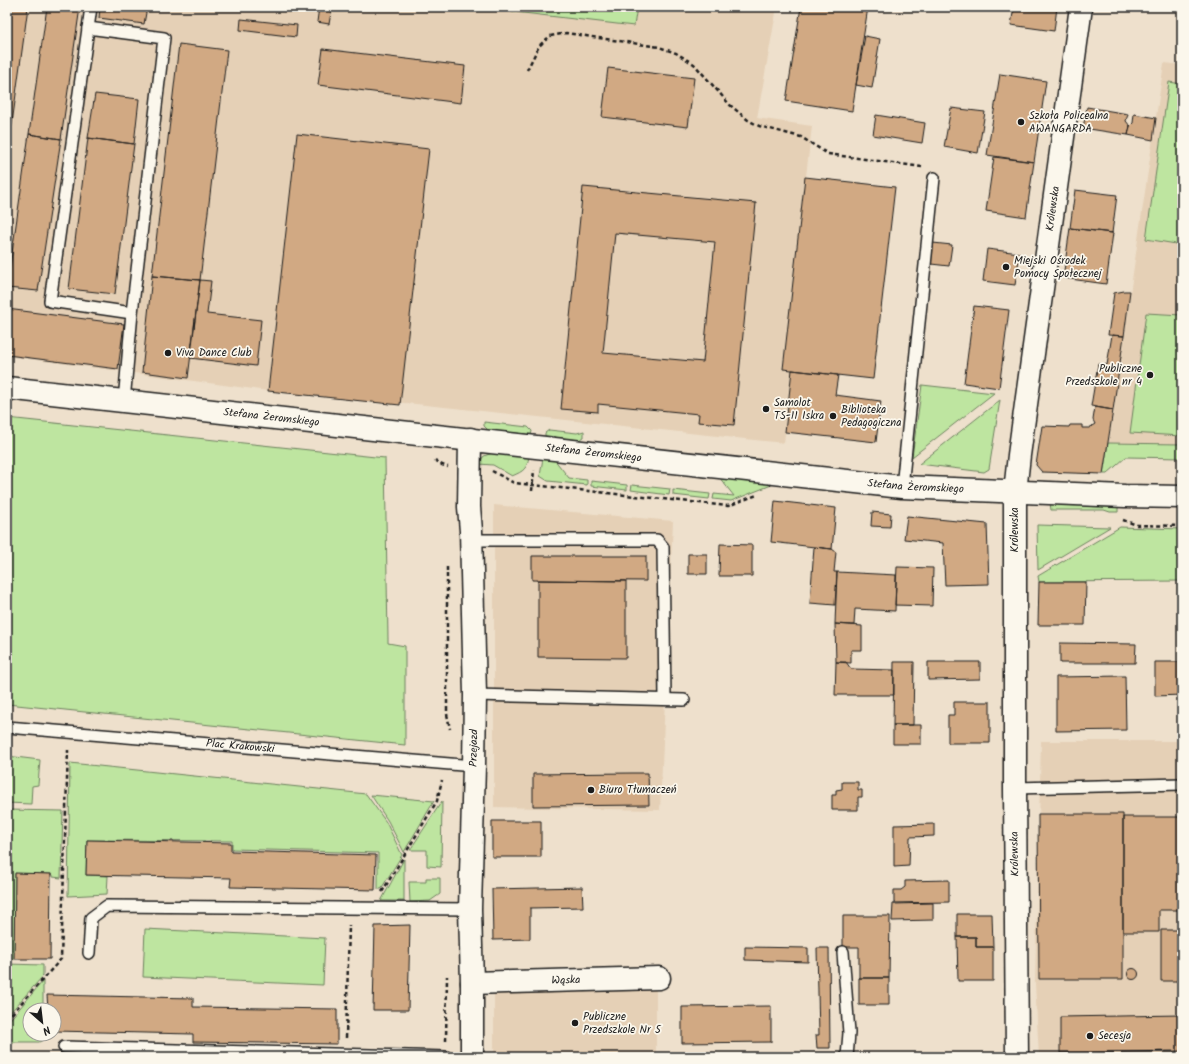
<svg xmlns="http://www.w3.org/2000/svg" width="1189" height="1064" font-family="Kalam,sans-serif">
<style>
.built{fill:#e5d0b6}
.green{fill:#bee5a0;stroke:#6d805e}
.building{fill:#d1a983;stroke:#1c1c1c;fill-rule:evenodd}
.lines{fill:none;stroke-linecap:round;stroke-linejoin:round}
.lane-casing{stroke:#1c1c1c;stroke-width:14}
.street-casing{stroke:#1c1c1c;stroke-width:25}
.path{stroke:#1c1c1c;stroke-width:2.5;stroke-dasharray:4 3;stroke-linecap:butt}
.lane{stroke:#fbf7ec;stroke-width:11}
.street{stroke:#fbf7ec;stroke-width:22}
.poi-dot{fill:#1c1c1c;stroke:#fbf7ec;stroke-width:1.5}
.labels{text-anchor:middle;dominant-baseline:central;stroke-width:3.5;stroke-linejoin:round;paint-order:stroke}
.poi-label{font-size:11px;fill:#1c1c1c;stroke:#fbf7ec;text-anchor:start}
.street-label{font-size:11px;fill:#1c1c1c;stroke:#fbf7ec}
</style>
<rect width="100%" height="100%" fill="#eee0cc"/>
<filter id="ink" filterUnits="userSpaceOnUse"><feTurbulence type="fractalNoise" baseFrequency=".025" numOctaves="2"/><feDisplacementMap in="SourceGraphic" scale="8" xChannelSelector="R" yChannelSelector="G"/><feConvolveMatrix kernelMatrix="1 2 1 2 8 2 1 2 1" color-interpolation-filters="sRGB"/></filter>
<g filter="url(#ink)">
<!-- built -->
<path class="built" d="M 7,7 L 777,7 L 757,118 L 812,126 L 783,369 L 792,370 L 784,443 L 416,404 L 268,391 L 7,356 Z
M 1164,63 L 1182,65 L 1182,444 L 1108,443 Z
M 494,505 L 673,521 L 660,810 L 494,807 Z
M 1041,741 L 1182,741 L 1182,1057 L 1039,1057 L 1035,983 Z
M 656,986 L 656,1057 L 494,1057 L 494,988 Z"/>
<!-- green -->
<path class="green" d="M 472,7 L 637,7 L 634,26 Z
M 1169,82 L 1182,84 L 1182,245 L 1146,239 Z
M 1146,313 L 1182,315 L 1182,436 L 1130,433 Z
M 922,385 L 994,393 L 912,457 Z
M 1000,400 L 989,469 L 984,472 L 919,464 Z
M 7,418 L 385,458 L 388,639 L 388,643 L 405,646 L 405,745 L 7,704 Z
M 484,422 L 528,427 L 532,431 L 531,435 L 488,430 L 484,426 Z
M 549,430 L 577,433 L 584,431 L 584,437 L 579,440 L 545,436 L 545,433 Z
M 1108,443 L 1182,444 L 1182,458 L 1126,457 L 1107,474 L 1103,474 Z
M 495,452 L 529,456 C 527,469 524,471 512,476 L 493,465 L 478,464 L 484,456 Z
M 543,458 L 554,459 L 569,478 L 587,480 L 587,485 L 548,481 L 540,476 Z
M 719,477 L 774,484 L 731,501 L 713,499 L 714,494 L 734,496 Z
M 591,481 L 627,485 L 627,490 L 591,486 Z
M 632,485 L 670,489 L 669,495 L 631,490 Z
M 673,490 L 710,494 L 709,499 L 673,495 Z
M 1113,502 L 1118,507 L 1118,512 L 1110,512 L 1104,510 L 1051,510 L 1050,503 Z
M 1037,525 L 1110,527 L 1038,570 Z
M 1120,527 L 1182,529 L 1182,581 L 1039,582 L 1038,576 Z
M 7,756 L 40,760 L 38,785 L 32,786 L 31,804 L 7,803 Z
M 70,763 L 366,794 L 386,822 L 402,855 L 381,889 L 378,889 L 378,853 L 232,849 L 232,841 L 87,840 L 86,875 L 108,876 L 107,894 L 68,896 Z
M 371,795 L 434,801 L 404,852 L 388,821 Z
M 442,801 L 441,867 L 427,866 L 427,850 L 410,850 Z
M 7,810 L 63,811 L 61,878 L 53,877 L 53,875 L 51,874 L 15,874 L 14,959 L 7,959 Z
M 404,859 L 404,901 L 381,901 Z
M 426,878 L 440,878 L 440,894 L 430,901 L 410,902 L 409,882 L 426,882 Z
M 145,929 L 325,938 L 323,985 L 143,977 Z
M 7,964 L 43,965 L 43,976 L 7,1016 Z
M 43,981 L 43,1010 L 30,1010 L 30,1034 L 43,1034 L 43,1040 L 39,1042 L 7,1042 L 7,1023 Z"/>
<!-- building -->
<path class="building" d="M 7,7 L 28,7 L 9,145 L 7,145 Z
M 47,7 L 80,7 L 61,139 L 29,134 Z
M 100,7 L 147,7 L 144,24 L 99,18 Z
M 319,7 L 332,7 L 329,24 L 317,22 Z
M 801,7 L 868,7 L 852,111 L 786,101 Z
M 1014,7 L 1057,7 L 1054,31 L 1011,25 Z
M 241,19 L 297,25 L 296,37 L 240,30 Z
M 865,36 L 880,39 L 872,88 L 856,85 Z
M 179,44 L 227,50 L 200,280 L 152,276 Z
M 323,49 L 465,66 L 461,103 L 318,85 Z
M 608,68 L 694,78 L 688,127 L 602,117 Z
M 1000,74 L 1046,81 L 1034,162 L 987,155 Z
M 95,94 L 139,99 L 134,144 L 88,138 Z
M 1087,107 L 1128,114 L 1126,121 L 1130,126 L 1128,135 L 1083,128 Z
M 951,108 L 985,112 L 978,153 L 944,147 Z
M 1134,114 L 1156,118 L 1153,140 L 1128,135 L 1130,126 L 1133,123 Z
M 876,115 L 925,123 L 922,143 L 873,135 Z
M 29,134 L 61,139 L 38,291 L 7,288 Z
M 297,134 L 429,149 L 400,405 L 268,391 Z
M 88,138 L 134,144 L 115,294 L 69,289 Z
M 994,157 L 1034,162 L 1026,217 L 986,211 Z
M 805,177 L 895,187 L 873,379 L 783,369 Z
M 583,187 L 756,203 L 734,425 L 698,422 L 699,414 L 598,404 L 598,412 L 561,409 ZM 615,233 L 715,242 L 703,362 L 603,353 Z
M 1075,190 L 1117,195 L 1112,233 L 1070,228 Z
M 1070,228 L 1113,233 L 1106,284 L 1063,278 Z
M 933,243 L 952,245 L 949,266 L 931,264 Z
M 987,249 L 1020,253 L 1015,285 L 983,281 Z
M 152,276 L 200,280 L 188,378 L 142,372 Z
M 200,280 L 211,281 L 207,314 L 261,320 L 256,366 L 190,358 Z
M 1124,291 L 1130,291 L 1124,336 L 1108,335 L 1114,293 Z
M 974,306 L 1009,310 L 999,388 L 964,383 Z
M 7,309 L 124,324 L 118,369 L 7,355 Z
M 1112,335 L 1124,336 L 1113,410 L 1091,406 L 1098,364 L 1107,365 Z
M 792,370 L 838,375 L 835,395 L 881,401 L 876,442 L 785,432 Z
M 1095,407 L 1113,410 L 1103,474 L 1042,472 L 1036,465 L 1042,426 L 1069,427 L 1070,425 L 1082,425 L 1082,428 L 1089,428 L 1095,424 L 1093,420 Z
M 775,501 L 836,508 L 832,549 L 771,542 Z
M 872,512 L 891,514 L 890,527 L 871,526 Z
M 907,516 L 987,524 L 989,584 L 945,585 L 943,543 L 904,539 Z
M 720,544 L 752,545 L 752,576 L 719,576 Z
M 814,547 L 832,549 L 836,552 L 834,572 L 837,572 L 835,605 L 810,603 Z
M 688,554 L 707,554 L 707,574 L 688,574 Z
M 532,556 L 646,556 L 646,581 L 532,580 Z
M 897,567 L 933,568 L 932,606 L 895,605 Z
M 837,572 L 896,575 L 895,611 L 855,609 L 854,625 L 835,624 Z
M 538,580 L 626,581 L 626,658 L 538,657 Z
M 1039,582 L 1086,582 L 1085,625 L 1038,625 Z
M 835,624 L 862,626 L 862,650 L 851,650 L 851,663 L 836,662 Z
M 1060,643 L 1136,644 L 1135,663 L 1060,663 Z
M 836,662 L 846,662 L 851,669 L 894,670 L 894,695 L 835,695 Z
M 894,662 L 914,662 L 913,725 L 893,725 Z
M 928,662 L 980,662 L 980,679 L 928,680 Z
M 1155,662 L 1182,662 L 1182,695 L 1155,696 Z
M 1125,676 L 1126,730 L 1056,731 L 1056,677 Z
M 954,702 L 990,702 L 990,743 L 948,743 L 948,715 L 954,715 Z
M 893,725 L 921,725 L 921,744 L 893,744 Z
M 632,773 L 648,773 L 649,805 L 533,806 L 533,774 Z
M 842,782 L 858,782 L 858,790 L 862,790 L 862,797 L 858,797 L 858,810 L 832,810 L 832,795 L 836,795 L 836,790 L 842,789 Z
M 1038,814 L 1123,814 L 1123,979 L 1039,979 Z
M 1123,817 L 1182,817 L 1182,910 L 1159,910 L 1159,932 L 1123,932 Z
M 492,821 L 541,821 L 541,857 L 492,857 Z
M 934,824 L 934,836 L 910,837 L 909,866 L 894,867 L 894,825 Z
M 87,840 L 231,843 L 231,851 L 376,855 L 375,890 L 230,887 L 231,878 L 86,875 Z
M 15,873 L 51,874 L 50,959 L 14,959 Z
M 949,880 L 949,902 L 894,903 L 894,890 L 901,890 L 905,887 L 905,881 Z
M 582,887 L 583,907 L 530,908 L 530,939 L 493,940 L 492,889 Z
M 933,903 L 933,920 L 892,921 L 893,904 Z
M 957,914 L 992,914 L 993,947 L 976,947 L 976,937 L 957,937 Z
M 843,916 L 890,916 L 889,978 L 859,978 L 859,947 L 843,947 Z
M 410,925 L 408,1010 L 373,1010 L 375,926 Z
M 1161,930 L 1182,930 L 1182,981 L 1161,981 Z
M 957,937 L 976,937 L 976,947 L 993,947 L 993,981 L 958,981 Z
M 745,947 L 808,948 L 808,962 L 745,960 Z
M 817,948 L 829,948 L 830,1048 L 817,1048 L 816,1035 L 819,1035 Z
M1127.5 974a5.5 5.5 0 1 1 11 0a5.5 5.5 0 1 1-11 0Z
M 859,978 L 889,978 L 889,1005 L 859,1005 Z
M 47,995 L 193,998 L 193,1007 L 337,1009 L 337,1044 L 193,1042 L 193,1034 L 54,1031 L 54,1010 L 48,1010 Z
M 771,1006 L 771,1042 L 682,1043 L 682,1007 Z
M 1182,1015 L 1182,1051 L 1060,1053 L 1060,1017 Z"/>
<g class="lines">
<defs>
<g id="lane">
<path d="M 91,7 L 50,301 L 132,313 L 124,401"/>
<path d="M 88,28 L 164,38 L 132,313"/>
<path d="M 902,487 L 934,178"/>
<path d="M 470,540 L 657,540 L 663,547 L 665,699"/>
<path d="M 475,695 L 684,700"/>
<path id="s1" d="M 7,727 L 474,766"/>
<path d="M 1015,788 L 1182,784"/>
<path d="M 843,952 L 849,1033 L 847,1057"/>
<path d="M 89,953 L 91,918 L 107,906 L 470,909"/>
<path d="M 64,1047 L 446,1057"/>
</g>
<g id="street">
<path id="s2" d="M 7,388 L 436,436 L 902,487 L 1125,496 L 1182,497"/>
<path d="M 470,439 L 469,507 L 471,531 L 475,695 L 474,766 L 470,909 L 472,983 L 472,1057"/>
<path id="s3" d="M 472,983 L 659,978"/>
<path id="s4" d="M 1017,1057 L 1015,788 L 1015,492 L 1019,455 L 1081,7"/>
</g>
</defs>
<!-- lane casing -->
<use href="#lane" class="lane-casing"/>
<!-- street casing -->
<use href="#street" class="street-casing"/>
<!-- path -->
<path class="path" d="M 527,70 L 539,46 L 550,36 L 566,33 L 659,47 L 676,53 L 694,64 L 730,105 L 748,120 L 759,126 L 801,137 L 828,154 L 922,167
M 435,460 L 442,465 L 448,467
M 492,471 L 514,483 L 728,506 L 757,495
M 532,491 L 534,470
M 1123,520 L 1137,525 L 1182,526
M 447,567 L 447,714 L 450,729
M 382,892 L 437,801 L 442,780
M 7,1019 L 61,959 L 68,750
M 346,1038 L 349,925
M 446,1041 L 447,976"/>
<!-- lane -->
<use href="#lane" class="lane"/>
<!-- street -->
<use href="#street" class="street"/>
</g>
</g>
<!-- markers -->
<g class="poi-dot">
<circle cx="1021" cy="122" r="4"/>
<circle cx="1006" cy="267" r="4"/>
<circle cx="168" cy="353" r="4"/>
<circle cx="1150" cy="375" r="4"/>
<circle cx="766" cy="409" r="4"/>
<circle cx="833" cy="416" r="4"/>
<circle cx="591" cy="790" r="4"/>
<circle cx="575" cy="1023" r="4"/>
<circle cx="1090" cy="1036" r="4"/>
</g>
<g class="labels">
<!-- poi labels -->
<g class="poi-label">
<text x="1029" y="116">Szkoła Policealna<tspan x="1029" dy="13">AWANGARDA</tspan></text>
<text x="1014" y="261">Miejski Ośrodek<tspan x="1014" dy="13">Pomocy Społecznej</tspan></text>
<text x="176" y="353">Viva Dance Club</text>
<text x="1142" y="369" text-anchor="end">Publiczne<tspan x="1142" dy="13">Przedszkole nr 4</tspan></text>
<text x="774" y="403">Samolot<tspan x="774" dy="13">TS-11 Iskra</tspan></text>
<text x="841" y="410">Biblioteka<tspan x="841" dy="13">Pedagogiczna</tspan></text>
<text x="599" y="790">Biuro Tłumaczeń</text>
<text x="583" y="1017">Publiczne<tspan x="583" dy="13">Przedszkole Nr 5</tspan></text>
<text x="1098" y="1036">Secesja</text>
</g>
<!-- street labels -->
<g class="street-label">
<text stroke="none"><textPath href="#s4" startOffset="851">Królewska</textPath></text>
<text stroke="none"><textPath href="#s2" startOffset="266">Stefana Żeromskiego</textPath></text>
<text stroke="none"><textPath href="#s2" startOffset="590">Stefana Żeromskiego</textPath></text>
<text stroke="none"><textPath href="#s2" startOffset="914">Stefana Żeromskiego</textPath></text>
<text transform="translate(1015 530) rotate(-90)">Królewska</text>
<text stroke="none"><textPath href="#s1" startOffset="234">Plac Krakowski</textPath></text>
<text transform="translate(474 748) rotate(-89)">Przejazd</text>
<text transform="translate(1015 854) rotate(-91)">Królewska</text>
<text stroke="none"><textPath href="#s3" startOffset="94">Wąska</textPath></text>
</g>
</g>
<!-- margin -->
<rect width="1189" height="1064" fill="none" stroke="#fbf7ec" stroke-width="24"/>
<rect x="12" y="12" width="1165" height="1040" fill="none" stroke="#1c1c1c" stroke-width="1.5" filter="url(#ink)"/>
<!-- north arrow -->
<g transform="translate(42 1022) rotate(152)"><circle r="19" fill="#fbf7ec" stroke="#a29f99"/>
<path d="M0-3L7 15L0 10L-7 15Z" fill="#1c1c1c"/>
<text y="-6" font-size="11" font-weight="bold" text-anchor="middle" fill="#1c1c1c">N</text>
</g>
</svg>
